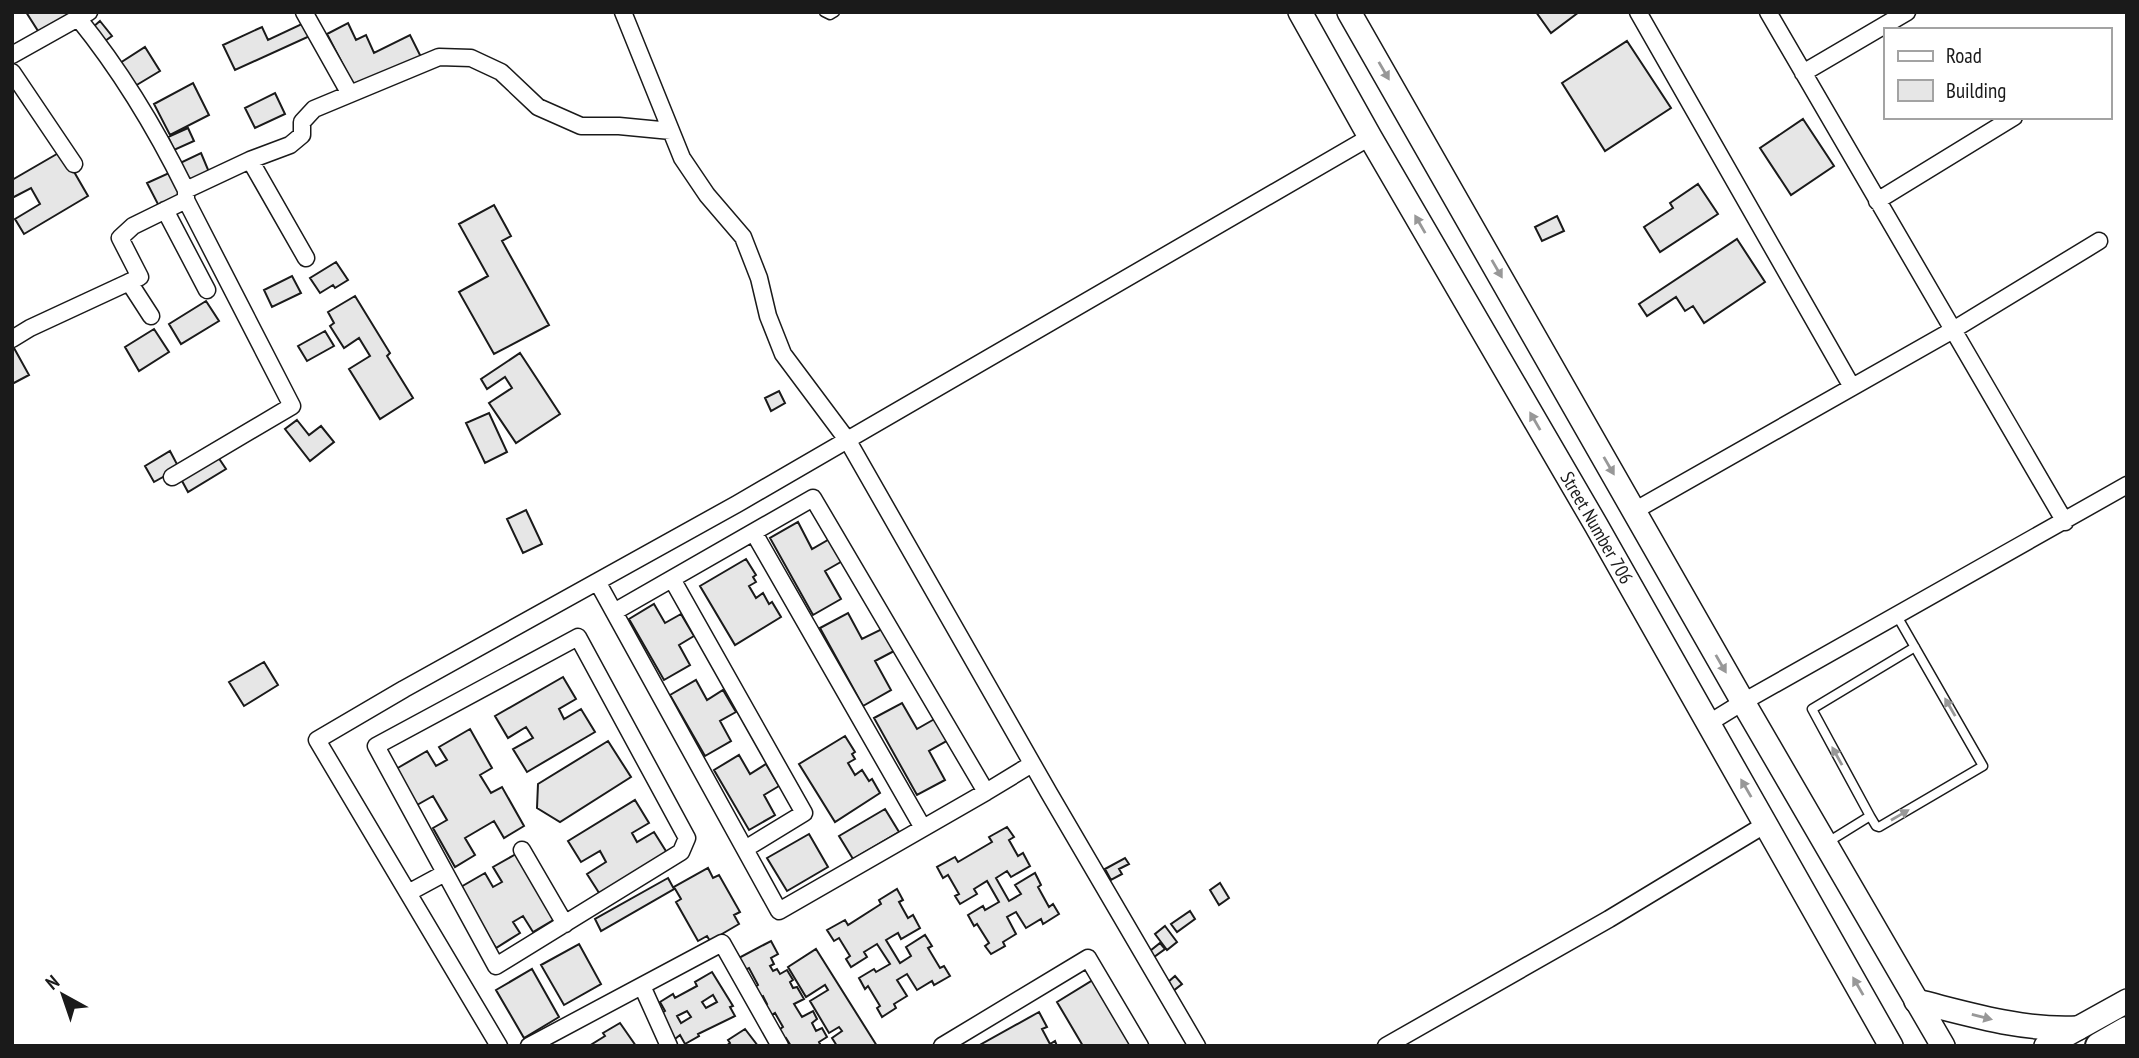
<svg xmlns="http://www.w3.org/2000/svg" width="2139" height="1058" font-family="'PT Sans Narrow',sans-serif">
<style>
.building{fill:#e6e6e6;stroke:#1a1a1a;stroke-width:2;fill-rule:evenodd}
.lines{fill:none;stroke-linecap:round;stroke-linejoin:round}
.lane-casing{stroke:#1a1a1a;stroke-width:11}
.street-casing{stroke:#1a1a1a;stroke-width:19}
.secondary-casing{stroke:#1a1a1a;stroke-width:26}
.primary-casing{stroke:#1a1a1a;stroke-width:30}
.lane{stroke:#fff;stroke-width:8}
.street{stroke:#fff;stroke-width:16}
.secondary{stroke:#fff;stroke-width:23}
.primary{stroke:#fff;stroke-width:26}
.oneway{fill:#989898}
.labels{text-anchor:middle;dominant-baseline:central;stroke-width:5;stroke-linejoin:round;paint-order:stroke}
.street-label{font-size:19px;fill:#1a1a1a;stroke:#fff}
</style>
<rect width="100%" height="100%" fill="#fff"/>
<!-- building -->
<path class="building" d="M 26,12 L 69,12 L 71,14 L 40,34 Z
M 1536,12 L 1579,12 L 1551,33 Z
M 100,21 L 112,36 L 105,41 L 93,27 Z
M 306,22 L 312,35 L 235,70 L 223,45 L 262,27 L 268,40 Z
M 348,23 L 356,40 L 366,35 L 374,53 L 410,35 L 421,57 L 354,86 L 327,34 Z
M 1627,41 L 1671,108 L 1605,151 L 1562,83 Z
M 145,47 L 160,71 L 135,86 L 120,63 Z
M 193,83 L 209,115 L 170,135 L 154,104 Z
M 275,93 L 285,114 L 255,128 L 245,108 Z
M 1803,119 L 1834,166 L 1791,195 L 1760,148 Z
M 188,128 L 194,141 L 174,150 L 168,137 Z
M 62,151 L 88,196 L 24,234 L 15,219 L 40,204 L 31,188 L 12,198 L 12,180 Z
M 201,153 L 209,172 L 186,182 L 178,164 Z
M 169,173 L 182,199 L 161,210 L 147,183 Z
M 1698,184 L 1718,214 L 1660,252 L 1644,227 L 1673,208 L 1670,203 Z
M 494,205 L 511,236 L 502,241 L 549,325 L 494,354 L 459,292 L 488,276 L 459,224 Z
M 1557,216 L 1564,231 L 1542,241 L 1535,227 Z
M 1737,239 L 1765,282 L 1704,323 L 1693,306 L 1685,311 L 1676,297 L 1647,316 L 1639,304 Z
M 336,262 L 348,280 L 335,288 L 333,285 L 320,293 L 310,278 Z
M 292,276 L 301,293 L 272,307 L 264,290 Z
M 355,296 L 390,353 L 387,356 L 413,398 L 380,419 L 349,369 L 370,356 L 359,338 L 344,348 L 330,326 L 334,323 L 328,312 Z
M 206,301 L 219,321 L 181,344 L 169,324 Z
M 154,329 L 169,352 L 139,371 L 125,347 Z
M 325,331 L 334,346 L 307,361 L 298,346 Z
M 12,348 L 14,348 L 29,375 L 12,384 Z
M 520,353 L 560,414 L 516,443 L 489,403 L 512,388 L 505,377 L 487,389 L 481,379 Z
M 779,391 L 785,403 L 771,411 L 765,398 Z
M 489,413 L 507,452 L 485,463 L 466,423 Z
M 297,420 L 309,435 L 321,426 L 334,442 L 310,461 L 285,429 Z
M 170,451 L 179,468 L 154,482 L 145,466 Z
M 218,457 L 226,469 L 188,492 L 181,479 Z
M 526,510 L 542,544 L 523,553 L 507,519 Z
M 798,522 L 812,549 L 833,537 L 846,559 L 825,571 L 841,599 L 813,615 L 770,538 Z
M 746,559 L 756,575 L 753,577 L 756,582 L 749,586 L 756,598 L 763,593 L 769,604 L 772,602 L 781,617 L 735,645 L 700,586 Z
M 654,604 L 665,623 L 681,614 L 694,636 L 679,645 L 690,665 L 664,680 L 629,619 Z
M 848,613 L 862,639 L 884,628 L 896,650 L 875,661 L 891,690 L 863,706 L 820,628 Z
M 264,662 L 278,685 L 244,706 L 229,682 Z
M 563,677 L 576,699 L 559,709 L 564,719 L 581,709 L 595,732 L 527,772 L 513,749 L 533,738 L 526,727 L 508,738 L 495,716 Z
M 696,680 L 707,700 L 723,690 L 736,712 L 720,721 L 731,741 L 705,756 L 670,695 Z
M 902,703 L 917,729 L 938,717 L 950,739 L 929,751 L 945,780 L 917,795 L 874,718 Z
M 470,729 L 492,768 L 480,775 L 491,793 L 502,787 L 524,826 L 504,838 L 494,821 L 465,838 L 475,855 L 455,867 L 433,828 L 447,820 L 433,796 L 417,805 L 396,769 L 427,751 L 436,766 L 447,760 L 439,747 Z
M 845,736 L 855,752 L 852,754 L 855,759 L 848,763 L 855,775 L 862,770 L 869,781 L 872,779 L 880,793 L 835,822 L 799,764 Z
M 608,741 L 631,777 L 560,822 L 537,808 L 538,784 Z
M 739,755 L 750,774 L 766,764 L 779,786 L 764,795 L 775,815 L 749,830 L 714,770 Z
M 635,800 L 649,823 L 632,833 L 637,842 L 654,832 L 669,856 L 601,896 L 587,874 L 606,862 L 600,851 L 581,862 L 568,841 Z
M 885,809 L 899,832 L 853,859 L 839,836 Z
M 1007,827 L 1014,837 L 1009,840 L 1018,856 L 1023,853 L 1030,866 L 1011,877 L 1007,871 L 996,878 L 1009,901 L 1021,894 L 1015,885 L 1035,873 L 1041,885 L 1038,887 L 1049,907 L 1053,904 L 1059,914 L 1043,924 L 1041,919 L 1026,928 L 1016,912 L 1007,917 L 1016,934 L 1003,942 L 1005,946 L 991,954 L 985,946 L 989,943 L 977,924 L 974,926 L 968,915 L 983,906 L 985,910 L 999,902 L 987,881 L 974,889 L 977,894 L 960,904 L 955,896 L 959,894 L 948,875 L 943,878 L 937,867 L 955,857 L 958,862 L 992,842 L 989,837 Z
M 809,834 L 828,867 L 787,891 L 767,858 Z
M 516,854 L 555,919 L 533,932 L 523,916 L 513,922 L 520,933 L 496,948 L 459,888 L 485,873 L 493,887 L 502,882 L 493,867 Z
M 1125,858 L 1129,864 L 1119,869 L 1122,874 L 1111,880 L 1105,869 Z
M 708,868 L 713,878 L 719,875 L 740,912 L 734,915 L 739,924 L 710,941 L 707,936 L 698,941 L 676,902 L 681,899 L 674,887 Z
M 668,878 L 674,889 L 601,931 L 595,919 Z
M 1220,883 L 1229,898 L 1219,905 L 1210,890 Z
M 897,889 L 903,900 L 899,902 L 908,918 L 913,915 L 920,928 L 901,939 L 898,933 L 886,940 L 900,963 L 911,956 L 906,947 L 925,935 L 932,946 L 928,948 L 940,968 L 944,966 L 950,976 L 934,985 L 932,981 L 917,990 L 907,974 L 897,980 L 907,996 L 894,1004 L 896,1008 L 882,1017 L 877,1008 L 880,1006 L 868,986 L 865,989 L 859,978 L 874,969 L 876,972 L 890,964 L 877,944 L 864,952 L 867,957 L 851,967 L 846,959 L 850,956 L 839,938 L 834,941 L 827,930 L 845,920 L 848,925 L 881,904 L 879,900 Z
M 1190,911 L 1195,919 L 1177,932 L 1171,924 Z
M 1165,926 L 1177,942 L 1167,950 L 1155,934 Z
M 771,941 L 778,954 L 771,958 L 774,964 L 770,966 L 773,971 L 777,969 L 780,974 L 787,970 L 793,980 L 790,982 L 793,988 L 797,987 L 804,999 L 794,1004 L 802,1017 L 813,1011 L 817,1019 L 812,1023 L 816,1031 L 822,1028 L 827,1037 L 819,1042 L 821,1046 L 791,1046 L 786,1038 L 782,1040 L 777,1031 L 783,1027 L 775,1013 L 767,1018 L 761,1007 L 767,1004 L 763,996 L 757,999 L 752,989 L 758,985 L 749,968 L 741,972 L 735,960 Z
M 1160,943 L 1165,949 L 1154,957 L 1150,951 Z
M 579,944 L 601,984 L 564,1005 L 541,965 Z
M 816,949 L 877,1046 L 837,1046 L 832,1038 L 842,1031 L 839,1027 L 829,1033 L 810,1001 L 828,990 L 825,985 L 806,997 L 788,967 Z
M 532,969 L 559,1017 L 524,1038 L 496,990 Z
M 712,972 L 733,1006 L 730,1007 L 735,1016 L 698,1034 L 699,1036 L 685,1044 L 680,1035 L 675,1039 L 660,1014 L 665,1011 L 660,1002 L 673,994 L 675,998 L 697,986 L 695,982 ZM 713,995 L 717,1002 L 706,1008 L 702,1002 ZM 687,1011 L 691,1017 L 681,1023 L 677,1016 Z
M 1175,976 L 1182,984 L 1173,991 L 1167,983 Z
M 1093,980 L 1133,1046 L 1083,1046 L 1057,1002 Z
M 1039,1012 L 1047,1027 L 1042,1029 L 1050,1044 L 1055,1041 L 1057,1046 L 978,1046 Z
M 620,1023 L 636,1046 L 589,1046 L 605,1036 L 603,1033 Z
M 745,1029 L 758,1046 L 726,1046 L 730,1043 L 728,1040 Z"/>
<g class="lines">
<defs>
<path id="lane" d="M 824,12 L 830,15 L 835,12
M 1870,816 L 1812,709 L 1915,647
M 1828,842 L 1870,816 L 1876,826 L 1879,827 L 1983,766 L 1897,616"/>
<path id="street" d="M 89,12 L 78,18 C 121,71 156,129 186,190
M 304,12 L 350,94
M 623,12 L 682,158 L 707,195 L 743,237 L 759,278 L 768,316 L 783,354 L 848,441 L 1049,793 L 1197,1046
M 1638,12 L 1852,387
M 1768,12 L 2065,522
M 12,55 L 78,18
M 12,72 L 74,164
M 1803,73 L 1907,12
M 250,160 L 306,258
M 1877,201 L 2014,117
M 165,210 L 207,290
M 129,282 L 151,316
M 12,339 L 30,328 L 140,277 L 120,238 L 133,226 L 186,200 L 186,190 L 250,160 L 290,145 L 302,135 L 302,122 L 314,109 L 439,57 L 471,58 L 501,72 L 538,107 L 581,126 L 619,126 L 671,131
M 172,477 L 292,406 L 186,200
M 1634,511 L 1953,330 L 2099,241
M 754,533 L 923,828
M 672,579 L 804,813 L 745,849
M 598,583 L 779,911 L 986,792 L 813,498 L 614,612
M 578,637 L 687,838 L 681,852 L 496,966 L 376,746 Z
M 1709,723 L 1743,702 L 2127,485
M 986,792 L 1032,764
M 522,850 L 565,924
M 408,893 L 445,873
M 642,986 L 669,1046
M 499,1046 L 317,740 L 404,689 L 737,504 L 1370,137
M 529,1046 L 722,943 L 780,1046
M 942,1046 L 1088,958 L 1140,1046
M 1386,1046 L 1609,919 L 1766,824"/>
<g id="secondary">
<path id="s1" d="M 1300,12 L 1370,137 L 1596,525 L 1891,1046"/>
<path d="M 1349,12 L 1743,702 L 1943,1046"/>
<path d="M 1916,1001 C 1969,1014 2023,1031 2078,1028"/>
<path d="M 2046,1046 L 2127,1001"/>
</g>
<path id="primary" d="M 2099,1046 L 2127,1030"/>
</defs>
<!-- lane casing -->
<use href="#lane" class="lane-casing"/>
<!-- street casing -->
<use href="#street" class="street-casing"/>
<!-- secondary casing -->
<use href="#secondary" class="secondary-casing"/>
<!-- primary casing -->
<use href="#primary" class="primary-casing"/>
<!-- lane -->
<use href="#lane" class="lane"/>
<!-- street -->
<use href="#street" class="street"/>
<!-- secondary -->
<use href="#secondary" class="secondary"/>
<!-- primary -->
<use href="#primary" class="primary"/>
</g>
<!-- one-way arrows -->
<defs><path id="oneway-solid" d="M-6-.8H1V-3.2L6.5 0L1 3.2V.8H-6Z" transform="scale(1.75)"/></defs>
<g class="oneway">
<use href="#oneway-solid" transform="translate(1384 71) rotate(60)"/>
<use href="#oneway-solid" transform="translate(1420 224) rotate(-120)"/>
<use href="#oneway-solid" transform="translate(1497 269) rotate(60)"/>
<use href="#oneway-solid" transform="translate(1535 421) rotate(-120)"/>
<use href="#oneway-solid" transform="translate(1609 466) rotate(60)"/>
<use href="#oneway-solid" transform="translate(1721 664) rotate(60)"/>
<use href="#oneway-solid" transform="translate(1950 707) rotate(-120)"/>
<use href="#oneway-solid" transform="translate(1837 756) rotate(-119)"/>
<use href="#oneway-solid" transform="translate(1746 788) rotate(-120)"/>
<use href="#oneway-solid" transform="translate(1900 815) rotate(-30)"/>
<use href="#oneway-solid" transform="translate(1858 986) rotate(-120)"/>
<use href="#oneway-solid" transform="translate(1982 1017) rotate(14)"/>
</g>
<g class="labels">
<!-- street labels -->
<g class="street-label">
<text stroke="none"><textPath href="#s1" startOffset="595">Street Number 706</textPath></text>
</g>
</g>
<!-- border -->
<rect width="2139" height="1058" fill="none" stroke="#1a1a1a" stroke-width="28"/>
<!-- legend -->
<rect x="1884" y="28" width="228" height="91" fill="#ffffff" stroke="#a3a3a3" stroke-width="2"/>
<rect x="1898" y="51" width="35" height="10" fill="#ffffff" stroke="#a3a3a3" stroke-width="2"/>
<text x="1946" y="63" font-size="21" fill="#1a1a1a">Road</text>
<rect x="1898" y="80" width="35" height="21" fill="#e6e6e6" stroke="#a3a3a3" stroke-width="2"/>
<text x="1946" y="98" font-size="21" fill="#1a1a1a">Building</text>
<!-- north arrow -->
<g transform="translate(63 995) rotate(320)" stroke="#ffffff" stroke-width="5" paint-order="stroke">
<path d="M0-5L12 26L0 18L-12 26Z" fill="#1a1a1a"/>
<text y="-10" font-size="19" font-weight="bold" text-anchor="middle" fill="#1a1a1a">N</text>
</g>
</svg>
